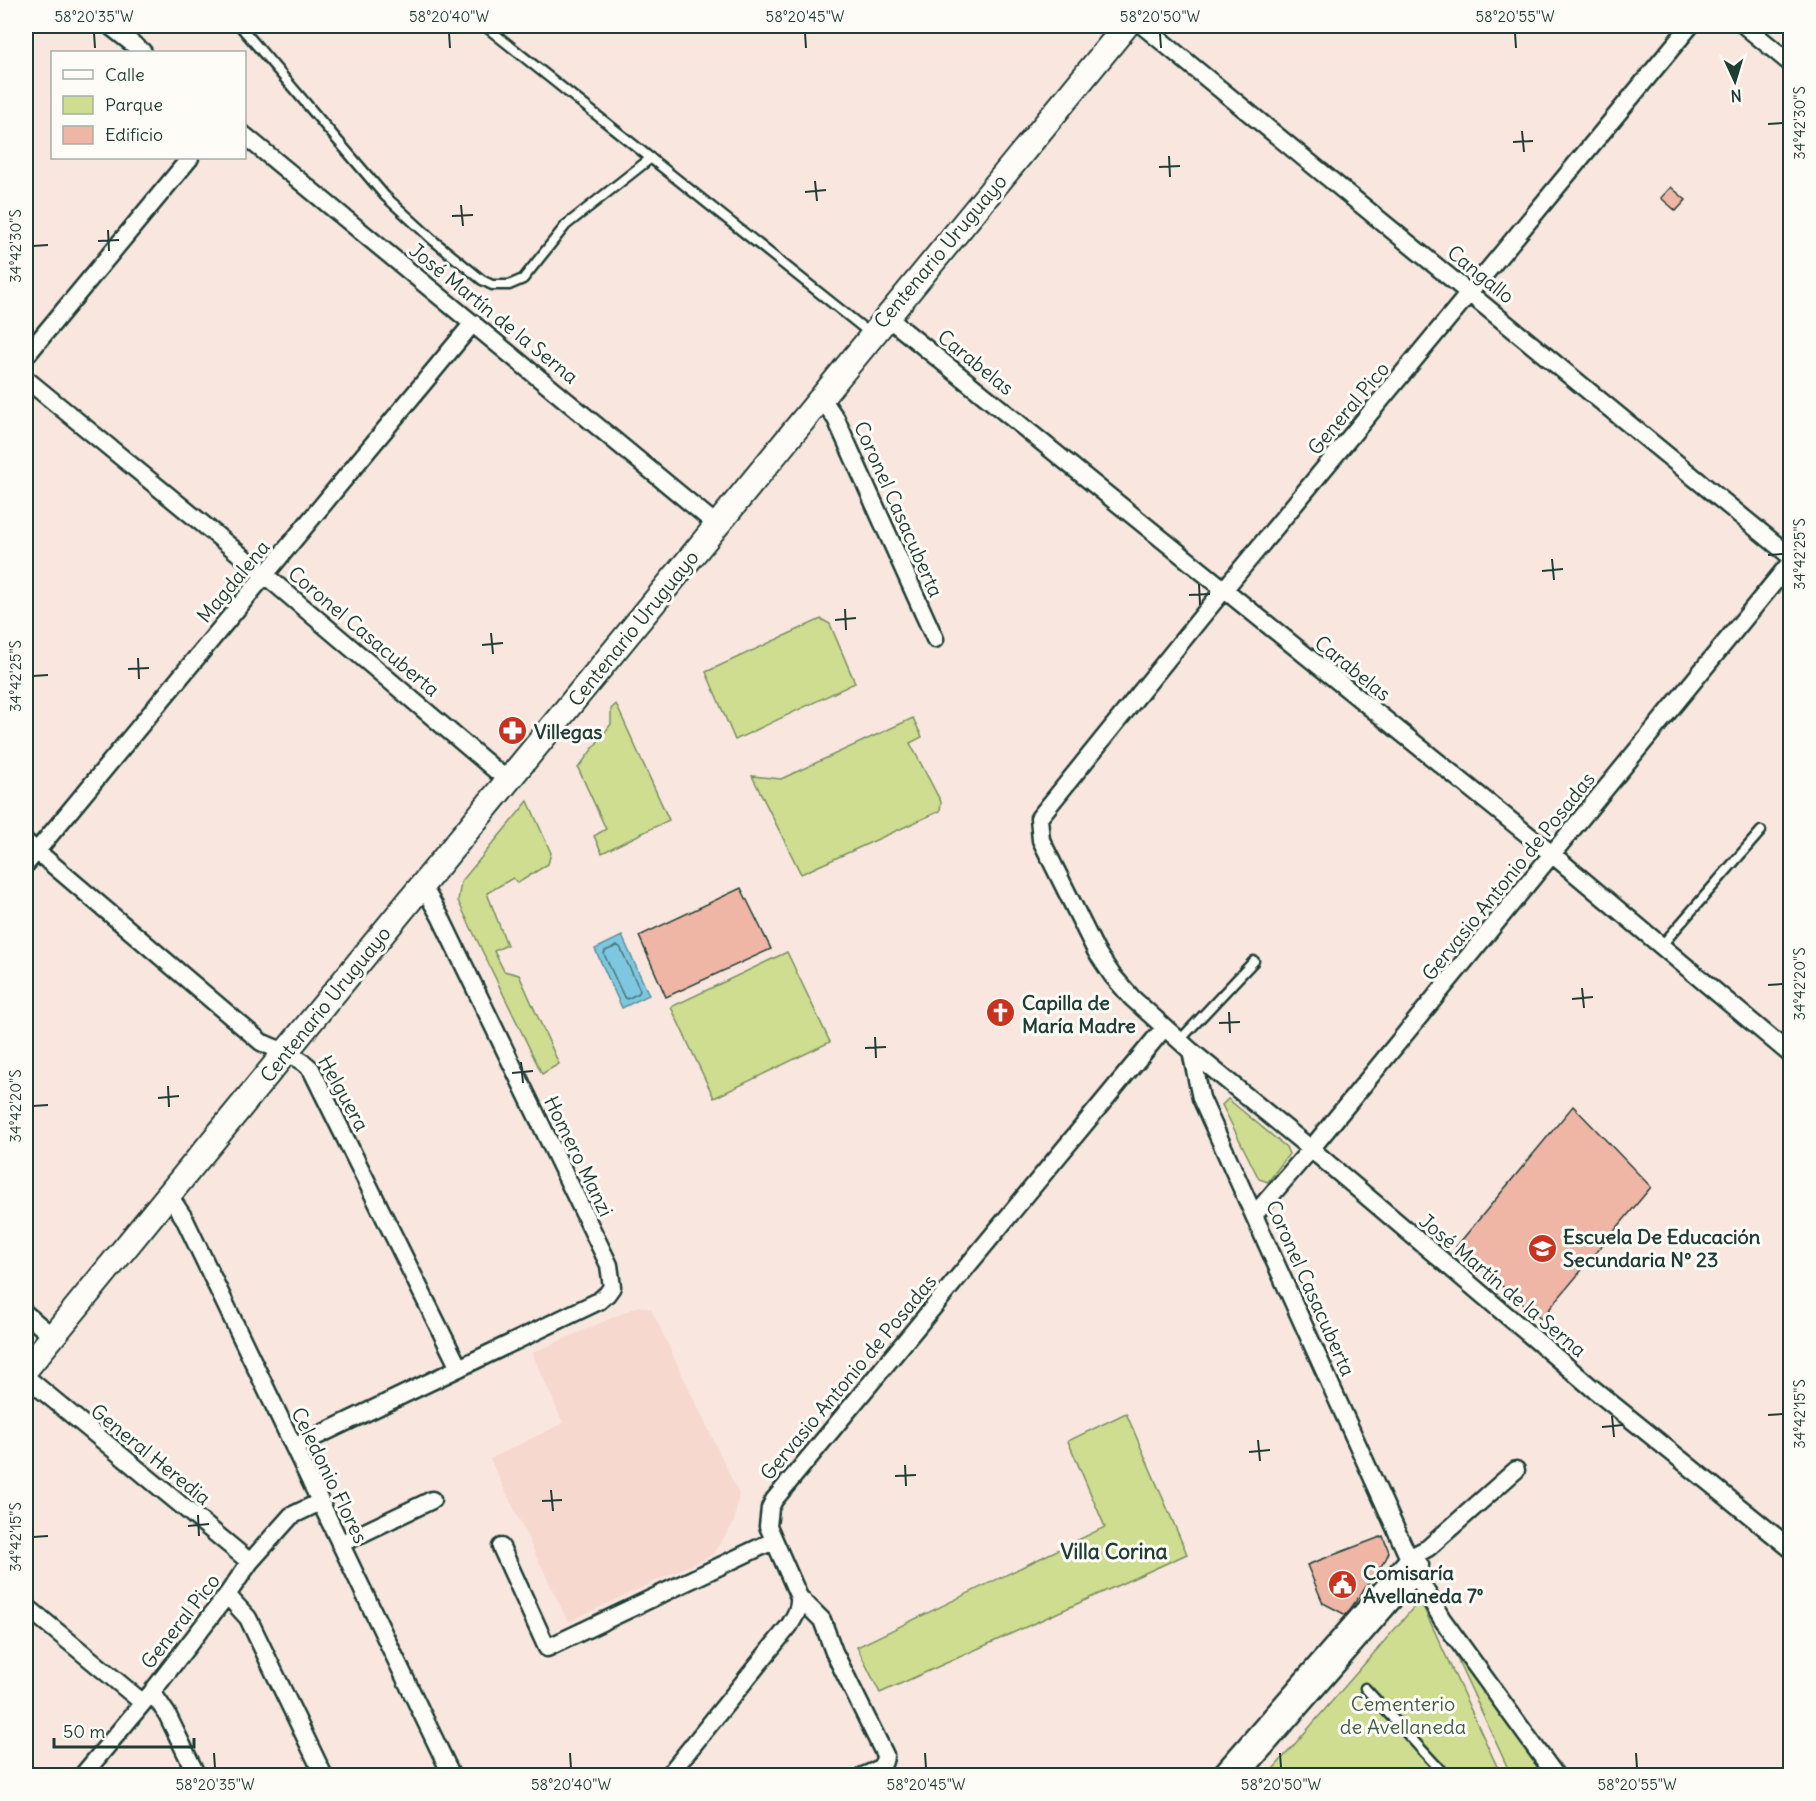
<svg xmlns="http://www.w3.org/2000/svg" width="1816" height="1801" font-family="Delius,sans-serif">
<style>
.built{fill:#f6d8ce}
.green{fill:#cfdd90;stroke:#778d62;stroke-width:1.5}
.water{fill:#7fc7e0;stroke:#59909b;stroke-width:1.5}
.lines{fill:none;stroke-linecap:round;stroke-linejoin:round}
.shore{stroke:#457479;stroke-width:1.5}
.building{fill:#efb6a6;stroke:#1f3d34;stroke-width:1.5}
.lane-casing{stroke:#1f3d34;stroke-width:13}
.street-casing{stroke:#1f3d34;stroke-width:21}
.secondary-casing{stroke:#1f3d34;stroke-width:28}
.lane{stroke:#fdfcf7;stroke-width:8}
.street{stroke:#fdfcf7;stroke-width:16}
.secondary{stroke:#fdfcf7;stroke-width:24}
.ticks{fill:none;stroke:#1f3d34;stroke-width:2}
.labels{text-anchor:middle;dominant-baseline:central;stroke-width:6;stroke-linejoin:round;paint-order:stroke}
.street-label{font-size:20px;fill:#1f3d34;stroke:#fdfcf7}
.poi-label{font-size:20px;font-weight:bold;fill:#1f3d34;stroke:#fdfcf7;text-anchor:start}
.park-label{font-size:20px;fill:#425d46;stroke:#fdfcf7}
.neighbourhood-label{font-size:21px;font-weight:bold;fill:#1f3d34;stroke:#fdfcf7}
.neatline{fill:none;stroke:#1f3d34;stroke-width:2}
.ticks-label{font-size:15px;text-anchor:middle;fill:#1f3d34}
</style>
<rect width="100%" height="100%" fill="#f9e7df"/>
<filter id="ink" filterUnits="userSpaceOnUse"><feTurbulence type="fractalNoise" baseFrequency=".0167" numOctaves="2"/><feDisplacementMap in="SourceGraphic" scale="12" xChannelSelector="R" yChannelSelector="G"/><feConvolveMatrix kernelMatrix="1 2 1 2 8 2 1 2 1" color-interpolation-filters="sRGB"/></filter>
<g filter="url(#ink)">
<!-- built -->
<path class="built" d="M 639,1306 L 651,1309 L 739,1494 L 734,1523 L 712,1555 L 568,1622 L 490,1459 L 563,1423 L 532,1353 Z"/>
<!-- green -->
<path class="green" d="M 821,619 L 830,624 L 855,683 L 735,740 L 706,672 Z
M 616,704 L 669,820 L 602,853 L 594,836 L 606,829 L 578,768 L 611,724 L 611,709 Z
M 913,718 L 922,737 L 910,743 L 941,802 L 940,811 L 801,874 L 752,776 L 781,779 Z
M 528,801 L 551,853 L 548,864 L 518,883 L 513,878 L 487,893 L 507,945 L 494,951 L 504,971 L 519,975 L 559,1064 L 542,1074 L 458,901 L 461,882 Z
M 787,952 L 830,1042 L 714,1098 L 671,1007 Z
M 1228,1099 L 1286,1147 L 1289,1154 L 1268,1182 L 1259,1179 L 1222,1105 Z
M 1126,1413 L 1187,1554 L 880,1693 L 857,1647 L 1105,1527 L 1068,1441 Z
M 1420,1600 L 1501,1775 L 1267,1776 Z
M 1449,1641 L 1546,1775 L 1511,1775 Z"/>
<!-- water -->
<path class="water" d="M 622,936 L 649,995 L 622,1008 L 595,949 Z"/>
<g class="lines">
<!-- shore -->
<path class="shore" d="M 617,946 L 620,947 L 640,990 L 639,993 L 627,999 L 624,997 L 604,954 L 605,951 Z"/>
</g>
<!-- building -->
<path class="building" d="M 1671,187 L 1686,200 L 1676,211 L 1661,198 Z
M 741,888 L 771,949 L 666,997 L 639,936 Z
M 1573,1106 L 1651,1187 L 1541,1319 L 1456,1247 Z
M 1383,1536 L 1389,1552 L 1386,1559 L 1346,1615 L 1323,1603 L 1307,1565 Z"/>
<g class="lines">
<defs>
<path id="lane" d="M 240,26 L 385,196 L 434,241 L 482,280 L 492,285 L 509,285 L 523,279 L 566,225 L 651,158
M 485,26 L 871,334
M 1661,946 L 1761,831
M 1179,1041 L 1254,961
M 1365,1688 L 1446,1776"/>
<path id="street" d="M 110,26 L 143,52
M 1143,26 L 1790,556
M 1745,26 L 1790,63
M 244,135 L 717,525
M 887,317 L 1553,855 L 1790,1054
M 26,356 L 190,158
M 26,379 L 265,575 L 507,780
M 821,397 L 836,419 L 935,639
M 26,842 L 261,1042 C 280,1051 296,1054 311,1069 L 459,1368
M 26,864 L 473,323
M 1191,1051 L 1311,1149 L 1591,1387 L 1790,1548
M 168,1194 L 184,1218 L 452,1776
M 1255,1214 L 1311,1149 L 1790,563
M 26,1314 L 52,1336
M 26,1377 L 250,1562
M 294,1447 L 599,1301 L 607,1294 L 612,1287 L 609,1265 L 440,916 L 422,885
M 340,1544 L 432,1500
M 501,1547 L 547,1648 L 773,1541
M 227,1595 L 248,1618 L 324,1776
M 799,1597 L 822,1620 L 834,1652 L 885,1755 C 885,1769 874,1771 863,1776
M 26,1606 L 142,1702
M 152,1692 L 167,1714 L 197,1776
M 82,1776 L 152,1692 L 227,1595 L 250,1562 L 291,1516 L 320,1502
M 668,1776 L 789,1626 C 795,1616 800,1609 799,1597 L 768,1526 L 770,1508 L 774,1500 L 1164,1028
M 1219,1776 L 1409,1558 L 1428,1548 L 1516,1470
M 1240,1776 L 1416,1574 L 1420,1565
M 1556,1776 L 1442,1619 L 1416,1574 L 1201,1098 L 1191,1051 L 1132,998 L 1112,975 L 1096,951 L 1041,840 L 1039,818 L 1203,615 L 1690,26"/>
<path id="secondary" d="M 26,1369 L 1126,26"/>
</defs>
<!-- lane casing -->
<use href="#lane" class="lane-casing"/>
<!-- street casing -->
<use href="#street" class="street-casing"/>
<!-- secondary casing -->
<use href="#secondary" class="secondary-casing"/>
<!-- lane -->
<use href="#lane" class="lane"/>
<!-- street -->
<use href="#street" class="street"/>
<!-- secondary -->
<use href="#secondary" class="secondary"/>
</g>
</g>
<!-- ticks -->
<path class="ticks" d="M 94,33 L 95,48M 449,33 L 450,48M 805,33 L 806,48M 1160,33 L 1161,48M 1515,33 L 1516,48M 1768,124 L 1783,123M 1522,131 L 1524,152M 1513,142 L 1533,141M 1169,156 L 1170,177M 1159,167 L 1180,166M 815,181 L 817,201M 805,192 L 826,190M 461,205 L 463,226M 452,216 L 473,215M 108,230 L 109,251M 98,241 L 119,240M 33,246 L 48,245M 1768,555 L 1783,554M 1552,559 L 1554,580M 1542,571 L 1563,569M 1199,584 L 1200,605M 1189,595 L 1210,594M 845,609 L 846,630M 835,620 L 856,618M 491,633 L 493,654M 482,645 L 503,643M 138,658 L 139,679M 128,669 L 149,668M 33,676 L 48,675M 1768,985 L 1783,984M 1582,988 L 1584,1008M 1572,999 L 1593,997M 1229,1012 L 1230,1033M 1219,1023 L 1240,1022M 875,1037 L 876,1058M 865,1048 L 886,1047M 521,1062 L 523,1083M 512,1073 L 533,1071M 168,1086 L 169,1107M 158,1098 L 179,1096M 33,1106 L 48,1105M 1768,1415 L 1783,1414M 1612,1416 L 1614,1437M 1602,1427 L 1623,1425M 1258,1440 L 1260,1461M 1249,1452 L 1270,1450M 905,1465 L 906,1486M 895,1476 L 916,1475M 551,1490 L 553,1511M 542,1501 L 562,1500M 198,1515 L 199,1536M 188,1526 L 209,1524M 33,1537 L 48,1536M 214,1753 L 215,1768M 570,1753 L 571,1768M 925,1753 L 926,1768M 1280,1753 L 1281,1768M 1636,1753 L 1637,1768"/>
<!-- icons -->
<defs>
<symbol id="pharmacy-disc" viewBox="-11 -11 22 22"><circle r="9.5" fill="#c8321e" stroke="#fdfcf7"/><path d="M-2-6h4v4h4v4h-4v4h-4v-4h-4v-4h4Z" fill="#fff"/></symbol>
<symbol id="church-disc" viewBox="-11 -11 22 22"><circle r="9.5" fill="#c8321e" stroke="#fdfcf7"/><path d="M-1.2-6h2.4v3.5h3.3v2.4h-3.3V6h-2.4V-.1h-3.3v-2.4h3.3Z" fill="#fff"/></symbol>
<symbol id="school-disc" viewBox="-11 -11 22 22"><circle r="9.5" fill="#c8321e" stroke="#fdfcf7"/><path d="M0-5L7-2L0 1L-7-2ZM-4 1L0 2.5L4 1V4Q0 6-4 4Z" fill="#fff"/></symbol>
<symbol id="civic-disc" viewBox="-11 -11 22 22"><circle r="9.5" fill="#c8321e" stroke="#fdfcf7"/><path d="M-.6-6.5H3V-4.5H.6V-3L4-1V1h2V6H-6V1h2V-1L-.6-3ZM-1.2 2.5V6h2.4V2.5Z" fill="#fff"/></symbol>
</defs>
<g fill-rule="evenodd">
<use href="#pharmacy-disc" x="496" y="714" width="33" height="33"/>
<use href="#church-disc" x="984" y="996" width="33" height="33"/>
<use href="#school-disc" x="1526" y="1232" width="33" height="33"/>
<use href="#civic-disc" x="1326" y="1568" width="33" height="33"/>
</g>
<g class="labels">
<!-- street labels -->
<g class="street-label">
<text transform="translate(940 251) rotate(-50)">Centenario Uruguayo</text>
<text transform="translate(1481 274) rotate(39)">Cangallo</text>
<text transform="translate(494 313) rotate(39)">José Martín de la Serna</text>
<text transform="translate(976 362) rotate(39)">Carabelas</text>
<text transform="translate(1348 408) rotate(-50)">General Pico</text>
<text transform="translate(899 509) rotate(66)">Coronel Casacuberta</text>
<text transform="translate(233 581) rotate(-50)">Magdalena</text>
<text transform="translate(633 628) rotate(-51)">Centenario Uruguayo</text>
<text transform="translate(364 631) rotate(40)">Coronel Casacuberta</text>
<text transform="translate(1353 668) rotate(39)">Carabelas</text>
<text transform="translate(1508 876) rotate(-51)">Gervasio Antonio de Posadas</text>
<text transform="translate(325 1004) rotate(-51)">Centenario Uruguayo</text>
<text transform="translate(344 1093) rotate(61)">Helguera</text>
<text transform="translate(579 1156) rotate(64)">Homero Manzi</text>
<text transform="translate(1503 1285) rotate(40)">José Martín de la Serna</text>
<text transform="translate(1311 1288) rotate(66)">Coronel Casacuberta</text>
<text transform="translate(848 1377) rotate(-50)">Gervasio Antonio de Posadas</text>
<text transform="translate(151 1454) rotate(39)">General Heredia</text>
<text transform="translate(330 1475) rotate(64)">Celedonio Flores</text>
<text transform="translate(180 1621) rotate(-52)">General Pico</text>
</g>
<!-- poi labels -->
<g class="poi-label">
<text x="534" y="731">Villegas</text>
<text x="1022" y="1002">Capilla de<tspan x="1022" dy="23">María Madre</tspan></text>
<text x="1563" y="1236">Escuela De Educación<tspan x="1563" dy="23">Secundaria Nº 23</tspan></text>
<text x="1363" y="1572">Comisaría<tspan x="1363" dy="23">Avellaneda 7°</tspan></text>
</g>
<!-- park labels -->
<g class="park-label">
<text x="1403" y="1703">Cementerio<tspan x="1403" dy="23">de Avellaneda</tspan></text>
</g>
<!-- neighbourhood labels -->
<g class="neighbourhood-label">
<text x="1114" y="1551">Villa Corina</text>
</g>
</g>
<!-- margin -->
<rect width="1816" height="1801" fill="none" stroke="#fdfcf7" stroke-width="66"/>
<!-- legend -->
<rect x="51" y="51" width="195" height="108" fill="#fdfcf7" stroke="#a4b0a9" stroke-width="1.5"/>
<rect x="63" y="70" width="30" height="9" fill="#fdfcf7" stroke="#a4b0a9" stroke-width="1.5"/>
<text x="105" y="81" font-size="18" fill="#1f3d34">Calle</text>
<rect x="63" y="96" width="30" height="18" fill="#cfdd90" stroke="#a4b0a9" stroke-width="1.5"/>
<text x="105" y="111" font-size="18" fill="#1f3d34">Parque</text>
<rect x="63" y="126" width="30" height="18" fill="#efb6a6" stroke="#a4b0a9" stroke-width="1.5"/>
<text x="105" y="141" font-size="18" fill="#1f3d34">Edificio</text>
<!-- north arrow -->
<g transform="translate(1735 81) rotate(176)" stroke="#fdfcf7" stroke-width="4.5" paint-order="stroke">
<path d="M0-4.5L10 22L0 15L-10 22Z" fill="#1f3d34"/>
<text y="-9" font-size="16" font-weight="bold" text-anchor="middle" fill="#1f3d34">N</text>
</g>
<!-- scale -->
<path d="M54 1738v9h140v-9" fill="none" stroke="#1f3d34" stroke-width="3"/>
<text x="63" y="1738" font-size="18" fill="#1f3d34" stroke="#fdfcf7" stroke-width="4.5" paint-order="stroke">50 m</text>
<rect x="33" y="33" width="1750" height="1735" class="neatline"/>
<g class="ticks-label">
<text x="94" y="22">58°20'35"W</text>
<text x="449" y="22">58°20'40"W</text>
<text x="805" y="22">58°20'45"W</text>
<text x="1160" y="22">58°20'50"W</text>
<text x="1515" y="22">58°20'55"W</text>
<text transform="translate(1800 123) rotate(-90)" y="5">34°42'30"S</text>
<text transform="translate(16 246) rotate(-90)" y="5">34°42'30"S</text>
<text transform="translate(1800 554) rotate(-90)" y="5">34°42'25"S</text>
<text transform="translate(16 676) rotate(-90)" y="5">34°42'25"S</text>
<text transform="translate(1800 984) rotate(-90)" y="5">34°42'20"S</text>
<text transform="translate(16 1106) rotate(-90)" y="5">34°42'20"S</text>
<text transform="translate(1800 1414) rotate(-90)" y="5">34°42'15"S</text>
<text transform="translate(16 1537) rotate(-90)" y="5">34°42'15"S</text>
<text x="215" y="1790">58°20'35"W</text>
<text x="571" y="1790">58°20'40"W</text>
<text x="926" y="1790">58°20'45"W</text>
<text x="1281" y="1790">58°20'50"W</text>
<text x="1637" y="1790">58°20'55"W</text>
</g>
</svg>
